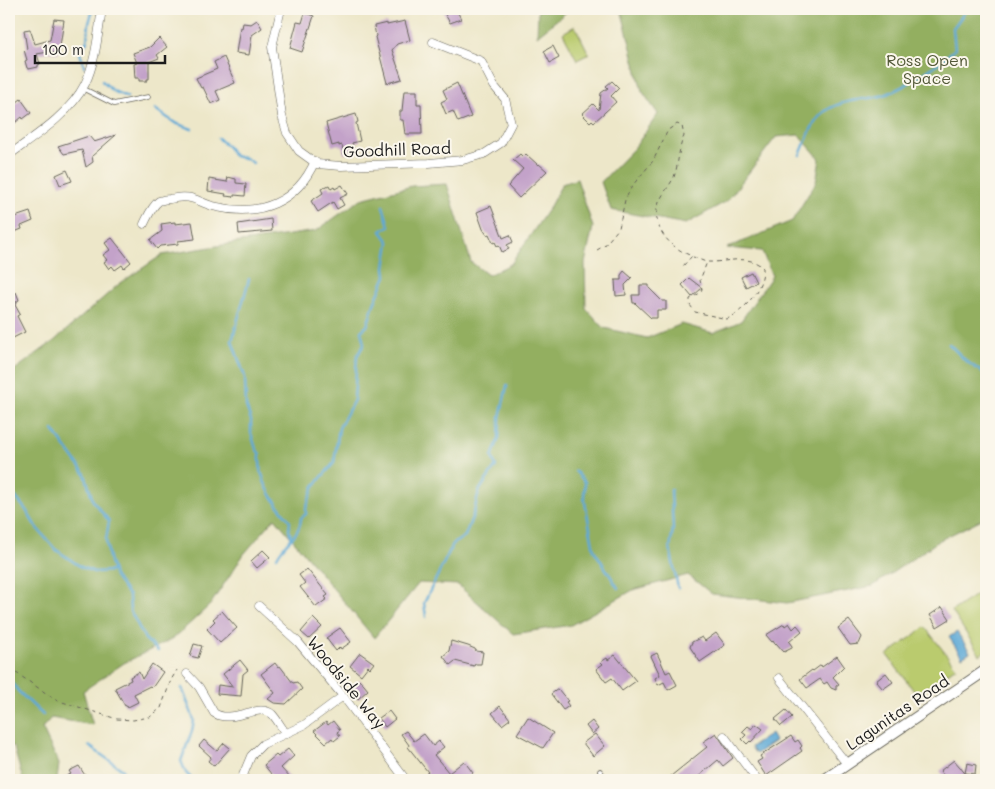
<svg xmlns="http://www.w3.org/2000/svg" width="995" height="789" font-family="Mali,sans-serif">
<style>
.green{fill:#bacb6e;stroke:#6b7445}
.forest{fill:#93af61;stroke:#58663e}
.water{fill:#5da9d6;stroke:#3c6279}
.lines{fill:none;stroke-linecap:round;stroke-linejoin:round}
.stream{stroke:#5da9d6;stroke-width:2.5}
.building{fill:#c3a2c9}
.service-casing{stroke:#656359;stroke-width:5.5}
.minor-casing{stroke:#656359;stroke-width:9}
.tertiary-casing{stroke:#656359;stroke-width:12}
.path{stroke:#656359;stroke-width:1;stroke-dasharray:4 4;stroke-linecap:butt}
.service{stroke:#fff;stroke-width:4}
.minor{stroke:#fff;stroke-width:8}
.tertiary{stroke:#fff;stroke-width:10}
.labels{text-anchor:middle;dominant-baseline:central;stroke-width:4;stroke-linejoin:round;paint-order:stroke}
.park-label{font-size:16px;fill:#535939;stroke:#fbf7ec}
.street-label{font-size:16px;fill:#1c1c1c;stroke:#fbf7ec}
</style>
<rect width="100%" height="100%" fill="#fbf7ec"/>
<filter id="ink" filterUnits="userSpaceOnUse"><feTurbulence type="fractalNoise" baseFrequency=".02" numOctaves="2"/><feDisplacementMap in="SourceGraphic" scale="10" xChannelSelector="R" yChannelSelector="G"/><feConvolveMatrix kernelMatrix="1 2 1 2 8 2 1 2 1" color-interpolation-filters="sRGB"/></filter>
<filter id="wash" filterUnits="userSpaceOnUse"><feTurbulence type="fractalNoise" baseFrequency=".0096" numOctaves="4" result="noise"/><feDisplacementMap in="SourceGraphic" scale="20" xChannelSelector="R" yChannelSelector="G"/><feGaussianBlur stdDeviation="1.12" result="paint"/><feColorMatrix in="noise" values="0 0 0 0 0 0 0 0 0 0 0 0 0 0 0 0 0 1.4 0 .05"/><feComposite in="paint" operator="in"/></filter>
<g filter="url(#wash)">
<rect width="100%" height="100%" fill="#ede7c9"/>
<!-- green -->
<path class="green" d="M 575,26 L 589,54 L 577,60 L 563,33 Z
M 986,588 L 986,650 L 980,655 L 952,611 Z
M 925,627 L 956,667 L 917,695 L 887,655 Z"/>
<!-- forest -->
<path class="forest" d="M 538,9 L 570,9 L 537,36 Z
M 621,9 L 986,9 L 986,517 L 940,540 L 873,586 L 787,603 L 712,594 L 688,575 L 633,590 L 571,625 L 513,634 L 458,585 L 419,583 L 374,638 L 275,518 L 244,554 L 210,605 L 174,638 L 124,663 L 83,691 L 93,725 L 51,718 L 42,728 L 59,764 L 57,780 L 23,780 L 14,748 L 9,744 L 9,374 L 54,341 L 119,284 L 162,255 L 235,243 L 316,231 L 361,199 L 412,186 L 447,184 L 471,262 L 488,275 L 511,264 L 549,208 L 562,184 L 577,179 L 593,227 L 585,263 L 586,308 L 604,328 L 647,338 L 682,324 L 713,333 L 741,321 L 772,276 L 762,251 L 727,248 L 792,221 L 816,182 L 820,159 L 799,135 L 776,137 L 727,201 L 686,224 L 611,210 L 601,182 L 635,147 L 658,114 L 642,91 Z"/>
<!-- water -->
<path class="water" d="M 957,632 L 970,652 L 962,657 L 949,637 Z
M 771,734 L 775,741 L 756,754 L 751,747 Z"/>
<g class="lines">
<!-- stream -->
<path class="stream" d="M 84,66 L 80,53 L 87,41 L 89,23 L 93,9
M 102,81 L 113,91 L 127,97
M 155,109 L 175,123 L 192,129
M 218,138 L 228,147 L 234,156 L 245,158 L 253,163
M 800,155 C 814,122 817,106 857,100 C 866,98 878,98 887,94 C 909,85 938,65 955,49 L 953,28 L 967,9
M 249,279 L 232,341 L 245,377 L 246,406 L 251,420 L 251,433 L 256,449 L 260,454 C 258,481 274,501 290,521 L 289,530 L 292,539
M 949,344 L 966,361 L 986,375
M 53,430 L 85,474 L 93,501 L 109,521 L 106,540 L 109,558 L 114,576 L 129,596 L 130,610 L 145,639 L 158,651
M 575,471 L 585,482 L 584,497 L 594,550 L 618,588
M 9,489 L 26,510 L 36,527 L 55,549 L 81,567 L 94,572 L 113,571
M 671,490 L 673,529 L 670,548 L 678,588
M 277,557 C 284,542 300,536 301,518 L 306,514 L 306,508 L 314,486 L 334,463 L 339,428 L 354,400 L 357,356 L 364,344 L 361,331 L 367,326 L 374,304 L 386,276 L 385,267 L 389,242 L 381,231 L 389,226 L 383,206
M 426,617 L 424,603 L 453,544 L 465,536 L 474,512 L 479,491 L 496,466 L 492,457 L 499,438 L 500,417 L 507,386
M 9,678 L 18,691 L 43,715
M 182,688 L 194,720 L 192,731 L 181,761 L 186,773 L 193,780
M 89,746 L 123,770"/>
</g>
<g id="blocks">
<!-- building -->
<path class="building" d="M 442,9 L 462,9 L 457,11 L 461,19 L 450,23 Z
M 305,13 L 314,16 L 302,52 L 290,48 L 297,22 L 302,23 Z
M 54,19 L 64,20 L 59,53 L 48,52 L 37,54 L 40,64 L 38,65 L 38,67 L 29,69 L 27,68 L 25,61 L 27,60 L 24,50 L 27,49 L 24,30 L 30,29 L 35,44 L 50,40 Z
M 257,20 L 262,28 L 252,35 L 249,55 L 236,53 L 240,27 L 242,28 L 243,23 L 251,24 Z
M 405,21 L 410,40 L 397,44 L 392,50 L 402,79 L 387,83 L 375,37 L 376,36 L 374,26 L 387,23 L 387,25 Z
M 159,38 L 167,47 L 157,55 L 159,58 L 149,62 L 149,79 L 147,79 L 147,81 L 139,81 L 139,78 L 135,78 L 134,64 L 137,63 L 133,53 L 150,47 Z
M 553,46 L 559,58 L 550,63 L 544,51 Z
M 224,57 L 235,83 L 216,91 L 220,100 L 211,104 L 203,87 L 201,88 L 196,78 L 217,69 L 214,62 Z
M 612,81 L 619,88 L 611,96 L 616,102 L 594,122 L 592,120 L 590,122 L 582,114 L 593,104 L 599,110 L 601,93 L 608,88 L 606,86 Z
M 457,83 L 471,117 L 458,122 L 453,111 L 446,114 L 441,102 L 447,99 L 443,90 Z
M 404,91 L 417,91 L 417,104 L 421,104 L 422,134 L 405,134 L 403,120 L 400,120 L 400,111 L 402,111 Z
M 21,99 L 31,113 L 23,119 L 22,117 L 9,128 L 9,108 Z
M 356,114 L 358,122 L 356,123 L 360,141 L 352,143 L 354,151 L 344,154 L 342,145 L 339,146 L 339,144 L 332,146 L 326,123 Z
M 116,135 L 92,156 L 93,162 L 86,167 L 82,150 L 64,154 L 58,146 L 89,136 L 94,142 Z
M 520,154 L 523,157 L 526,154 L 538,165 L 539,164 L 547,171 L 519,198 L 508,186 L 523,169 L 513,160 Z
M 67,170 L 72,181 L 60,185 L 56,175 Z
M 228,177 L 236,179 L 236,183 L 246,184 L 245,196 L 234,195 L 234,197 L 225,196 L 226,194 L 208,191 L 209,179 L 227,182 Z
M 329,185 L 331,189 L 334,187 L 335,189 L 342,185 L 348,194 L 340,198 L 344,205 L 337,209 L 333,202 L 318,212 L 311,201 L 323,193 L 321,189 Z
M 491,206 L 503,238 L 510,235 L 513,242 L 507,245 L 509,249 L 502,252 L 499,245 L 497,246 L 495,242 L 493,243 L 489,234 L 487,235 L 483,229 L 477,212 Z
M 30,212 L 33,221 L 21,226 L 22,229 L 9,234 L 9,219 Z
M 271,219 L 272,231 L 239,234 L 238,224 Z
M 175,222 L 175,224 L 192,222 L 195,239 L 178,241 L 178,244 L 160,246 L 157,249 L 150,240 L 162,231 L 161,224 Z
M 112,238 L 131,262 L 124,268 L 122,265 L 115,270 L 112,266 L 109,269 L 104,262 L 107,260 L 103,255 L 110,250 L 105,243 Z
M 624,271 L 632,278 L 625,285 L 626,295 L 616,296 L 615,280 L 621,280 L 621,275 Z
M 751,272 L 756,282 L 746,287 L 741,277 Z
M 689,278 L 702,288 L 692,297 L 682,285 Z
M 640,285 L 649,285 L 649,288 L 662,301 L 666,301 L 666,310 L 657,310 L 657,318 L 651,318 L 635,303 L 633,303 L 632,295 L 640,295 Z
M 9,288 L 12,294 L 16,292 L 19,300 L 16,302 L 17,304 L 15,305 L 20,314 L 17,316 L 25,332 L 13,338 L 9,330 Z
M 263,550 L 270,557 L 257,568 L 251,561 Z
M 307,569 L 328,595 L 325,597 L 327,599 L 316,607 L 300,587 L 305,583 L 299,575 Z
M 942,607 L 950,619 L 937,627 L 930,615 Z
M 222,611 L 237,628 L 220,643 L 207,629 L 215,621 L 213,619 Z
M 313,618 L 322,627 L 309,639 L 301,632 Z
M 849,620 L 862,637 L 859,644 L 850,645 L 838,628 Z
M 789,623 L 793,629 L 797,625 L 802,631 L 789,642 L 792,646 L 792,648 L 784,652 L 776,643 L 775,644 L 773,641 L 772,642 L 766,635 L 784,624 L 785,626 Z
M 340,628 L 351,642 L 341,649 L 340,647 L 336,651 L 326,638 Z
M 716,633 L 725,645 L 700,662 L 690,647 L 692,642 L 702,637 L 705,641 Z
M 451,641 L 468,646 L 475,649 L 476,651 L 483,652 L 481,664 L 475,664 L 474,666 L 455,661 L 450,665 L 443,656 L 449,651 Z
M 194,644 L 202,646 L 198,658 L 190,656 Z
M 360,653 L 374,663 L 370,668 L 368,666 L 361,675 L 350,666 Z
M 657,653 L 666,673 L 670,671 L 677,685 L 668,690 L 664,682 L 658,685 L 655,678 L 660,675 L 651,656 Z
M 615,655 L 636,681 L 622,691 L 612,678 L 606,682 L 596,669 L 603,664 L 601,662 L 607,658 L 608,660 Z
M 837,656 L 844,666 L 833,677 L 839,684 L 836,686 L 836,690 L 831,688 L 827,682 L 824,684 L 820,679 L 807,688 L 800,679 L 812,670 L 813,671 L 821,665 L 822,667 Z
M 240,660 L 248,670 L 243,674 L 241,696 L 217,694 L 218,685 L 233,687 L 223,674 Z
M 275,663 L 278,667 L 280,666 L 293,683 L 297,682 L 302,689 L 286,704 L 274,703 L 268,699 L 275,693 L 261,674 Z
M 152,664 L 163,672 L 152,688 L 150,686 L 134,694 L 138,702 L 128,707 L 127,705 L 125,706 L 115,688 L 131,680 L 130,677 L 139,672 L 142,679 Z
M 886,673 L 893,682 L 883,689 L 876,681 Z
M 360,680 L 368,690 L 358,699 L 350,688 Z
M 558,689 L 568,701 L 566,702 L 569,706 L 563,710 L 551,694 Z
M 500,706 L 510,719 L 502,725 L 492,713 Z
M 786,710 L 792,717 L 781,726 L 775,719 Z
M 389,711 L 395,719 L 385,727 L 379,718 Z
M 528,717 L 553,733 L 543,748 L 517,734 Z
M 333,721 L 340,730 L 337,732 L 340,736 L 334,741 L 332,738 L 326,743 L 314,731 L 326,722 L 328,725 Z
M 592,721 L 598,729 L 592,734 L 586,726 Z
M 756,724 L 763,729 L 751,742 L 750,741 L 747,744 L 742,739 L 746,735 L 742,732 L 748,726 L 752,729 Z
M 406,731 L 414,741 L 424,734 L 433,746 L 439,741 L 444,747 L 434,755 L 449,773 L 464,761 L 473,773 L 463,780 L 428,780 L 424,775 L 428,772 L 408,747 L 409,745 L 401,734 Z
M 716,733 L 733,758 L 723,766 L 718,760 L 699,776 L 700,777 L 697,780 L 691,780 L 689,777 L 685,780 L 666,780 L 707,747 L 703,742 Z
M 595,734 L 605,746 L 593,756 L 583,743 Z
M 791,736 L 795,742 L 798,740 L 802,746 L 800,748 L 802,751 L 766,776 L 757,762 L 762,759 L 760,756 Z
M 204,740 L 217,751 L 224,743 L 230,748 L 214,766 L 208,761 L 211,757 L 199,746 Z
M 288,749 L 294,756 L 281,768 L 292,780 L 276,780 L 264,765 L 276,755 L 278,757 Z
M 954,760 L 960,767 L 970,780 L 947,780 L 940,771 Z
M 967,763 L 976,765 L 975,774 L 965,773 Z
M 79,766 L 88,780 L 59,780 L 71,774 L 69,771 Z"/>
</g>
</g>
<g filter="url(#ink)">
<use href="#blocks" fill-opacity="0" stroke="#656359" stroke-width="1"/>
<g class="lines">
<defs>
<path id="service" d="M 82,88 L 114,104 L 148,97
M 600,771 L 607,780"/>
<path id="minor" d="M 281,9 L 272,47 L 282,116 L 287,133 L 299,151 L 317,164 L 341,166 L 429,163 L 463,160 L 484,154 L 501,143 L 511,124 L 505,99 L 494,86 L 481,61 L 433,42
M 9,155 C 35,136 70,114 85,84 C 96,61 98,33 102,9
M 144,224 C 148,216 152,206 159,201 C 162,200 167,199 170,199 C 194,193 197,203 217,207 C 260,217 297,202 315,161
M 259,606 L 298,642 L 343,696 L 406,780
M 187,674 L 199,687 L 214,713 C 232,725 259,702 272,714 C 277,719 281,727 286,734
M 779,678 L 847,764
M 724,736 L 757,780
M 241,780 L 251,756 L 263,744 L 304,725 L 343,696"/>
<path id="tertiary" d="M 824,780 L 986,670"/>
</defs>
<!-- service casing -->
<use href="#service" class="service-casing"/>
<!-- minor casing -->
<use href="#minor" class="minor-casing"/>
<!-- tertiary casing -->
<use href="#tertiary" class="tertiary-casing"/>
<!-- path -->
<path class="path" d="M 597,250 L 604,246 L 619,228 L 625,200 L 632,186 L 653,161 L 668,130 L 677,124 L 682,126 L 684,136 C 678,149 679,163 674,177 C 670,185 664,192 660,200 C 648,226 670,248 692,256 L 683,266
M 693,257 C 698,258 703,262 708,262 C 725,263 749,253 763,268 C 764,287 745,311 727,319 L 695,312 L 690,305 L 690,299 L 700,293 L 702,289 L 700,280 L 707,262
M 9,668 L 56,700 L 117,719 L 133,720 L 150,717 L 161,708 L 171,680 L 177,670"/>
<!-- service -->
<use href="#service" class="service"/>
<!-- minor -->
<use href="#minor" class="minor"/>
<!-- tertiary -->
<use href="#tertiary" class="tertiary"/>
</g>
</g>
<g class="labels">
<!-- park labels -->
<g class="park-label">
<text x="927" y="59">Ross Open<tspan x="927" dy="18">Space</tspan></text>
</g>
<!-- street labels -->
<g class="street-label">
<text transform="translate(397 149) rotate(-2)">Goodhill Road</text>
<text transform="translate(347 682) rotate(51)">Woodside Way</text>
<text transform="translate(897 712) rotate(-34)">Lagunitas Road</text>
</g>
</g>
<!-- margin -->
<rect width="995" height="789" fill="none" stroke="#fbf7ec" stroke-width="30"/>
<!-- scale -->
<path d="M35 55v8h130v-8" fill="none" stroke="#1c1c1c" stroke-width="2.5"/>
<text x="42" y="55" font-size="15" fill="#1c1c1c" stroke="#fbf7ec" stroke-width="4" paint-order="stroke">100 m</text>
</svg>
